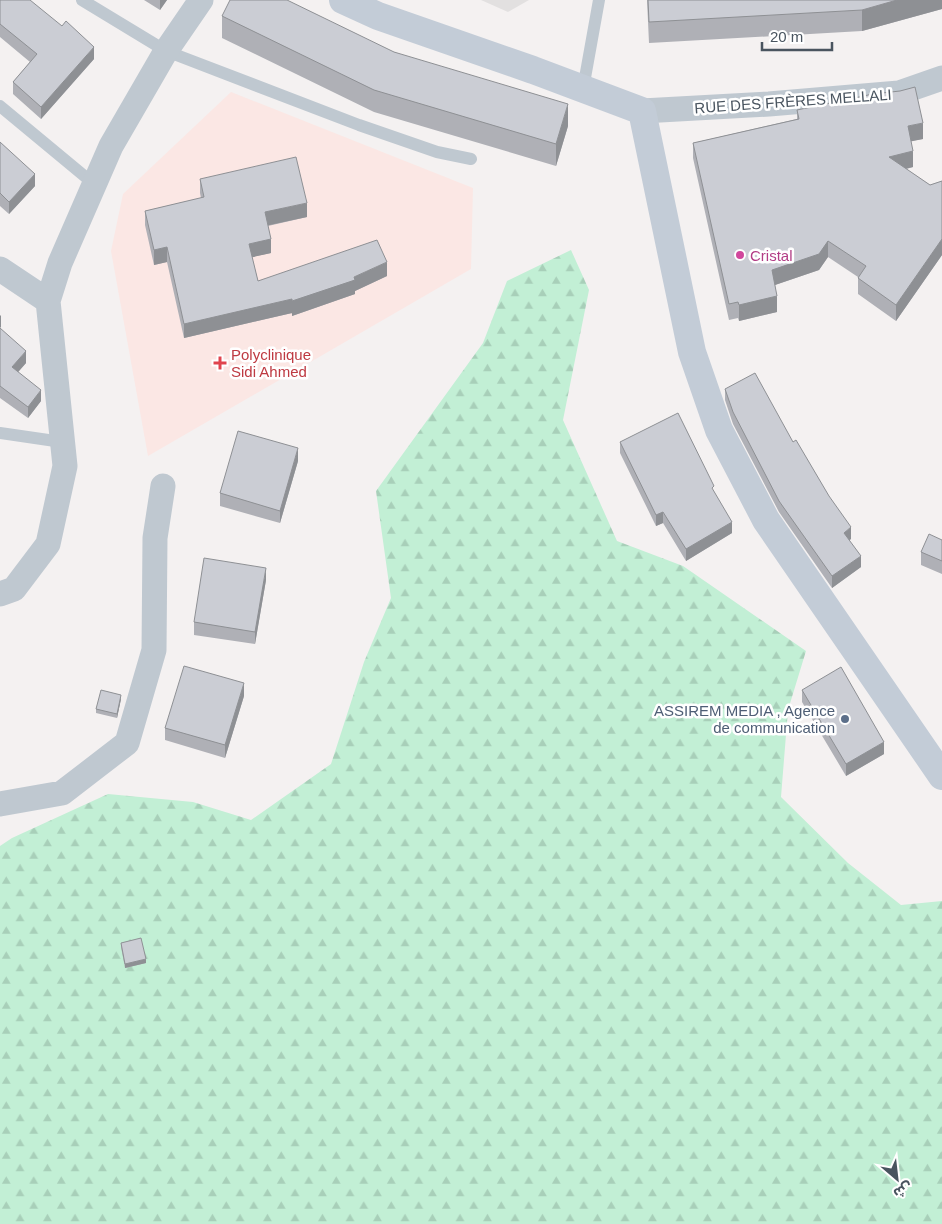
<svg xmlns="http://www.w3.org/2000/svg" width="942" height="1224" font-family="Arial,'Noto Sans Arabic',sans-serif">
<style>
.education{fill:#e2e0e0}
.medical{fill:#fbe7e4}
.forest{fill:url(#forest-firs)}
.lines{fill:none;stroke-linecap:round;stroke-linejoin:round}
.lane{stroke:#bfc8d0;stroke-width:12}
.street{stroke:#bfc8d0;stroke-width:25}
.secondary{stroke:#c3ccd7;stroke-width:28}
.wall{fill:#afb0b6}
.shaded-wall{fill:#8e9094}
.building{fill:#cbcdd4;stroke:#8e9094}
.hotel-dot{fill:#d1479c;stroke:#fff;stroke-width:2}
.health-dot{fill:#e0444e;stroke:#fff;stroke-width:2}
.service-dot{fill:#5c6f8a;stroke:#fff;stroke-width:2}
.labels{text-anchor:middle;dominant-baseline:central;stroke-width:5;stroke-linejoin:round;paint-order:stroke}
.street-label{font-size:15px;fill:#49545f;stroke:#fff}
.hotel-label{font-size:15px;fill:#b23c85;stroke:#fff;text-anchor:start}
.health-label{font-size:15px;fill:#be3a42;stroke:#fff;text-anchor:start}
.service-label{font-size:15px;fill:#4e5e75;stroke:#fff;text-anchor:end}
</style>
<defs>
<pattern id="forest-firs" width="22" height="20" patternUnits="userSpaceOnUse" patternTransform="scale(1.25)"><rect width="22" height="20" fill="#c2efd5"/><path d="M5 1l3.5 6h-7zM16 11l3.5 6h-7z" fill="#a8cfb9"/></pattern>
</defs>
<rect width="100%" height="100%" fill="#f4f1f1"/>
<!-- education -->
<path class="education" d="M 481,0 L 529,0 L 508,12 Z"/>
<!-- medical -->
<path class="medical" d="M 231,92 L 473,188 L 471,269 L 148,456 L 111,251 L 123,194 Z"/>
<!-- forest -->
<path class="forest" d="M 571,250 L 589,290 L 563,420 L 617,541 L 683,566 L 806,651 L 788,710 L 781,797 L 848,863 L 901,905 L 942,901 L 942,1224 L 0,1224 L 0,846 L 12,838 L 108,794 L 193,802 L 251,820 L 331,764 L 364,662 L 391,598 L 376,491 L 483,343 L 507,281 Z"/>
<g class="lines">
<!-- lane -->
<path class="lane" d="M 82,0 L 166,51 L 359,125 L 437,152 L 471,159
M 583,89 L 599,0
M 0,106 L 94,184
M 0,433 L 62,442"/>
<!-- street -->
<path class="street" d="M 642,111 L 769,104 L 899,93 L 942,78
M 0,269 L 48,301
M 0,594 L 14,589 L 48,544 L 65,466 L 48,301 L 60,263 L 111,146 L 166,51 L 201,0
M 0,804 L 62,793 L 127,743 L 154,650 L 155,538 L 163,486"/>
<!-- secondary -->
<path class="secondary" d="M 343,0 L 378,16 L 533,70 L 642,111 L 692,352 L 719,430 L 766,520 L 942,776"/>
</g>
<!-- wall -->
<path class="wall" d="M 0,0 L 94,59 L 41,119 L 13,94 L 13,82 L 30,62 L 0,37 Z
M 144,0 L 167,0 L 160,10 Z
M 647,0 L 942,0 L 942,9 L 862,31 L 649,43 Z
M 222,16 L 394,52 L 568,126 L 556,166 L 374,112 L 222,38 Z
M 797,110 L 923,139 L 911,141 L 913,167 L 906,169 L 930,185 L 942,181 L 942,255 L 896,321 L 858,294 L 858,277 L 828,257 L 819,270 L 775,285 L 777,312 L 739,321 L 738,318 L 729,320 L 693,158 L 693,143 L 797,119 Z
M 0,142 L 35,186 L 9,214 L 0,206 Z
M 200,179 L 307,217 L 268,226 L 271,253 L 252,257 L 258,281 L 387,276 L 355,291 L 355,294 L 292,316 L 292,313 L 184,338 L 167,262 L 154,265 L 145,225 L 145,211 L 201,198 L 200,193 Z
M 0,328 L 26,363 L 18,372 L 41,401 L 28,418 L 0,398 Z
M 725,389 L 793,442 L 851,539 L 849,540 L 861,567 L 832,588 L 779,512 L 733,424 L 725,400 Z
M 620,442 L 714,492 L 732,533 L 686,561 L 663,523 L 656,526 L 620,453 Z
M 298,461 L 280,523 L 220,506 L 220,493 Z
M 942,540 L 942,574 L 921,565 L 921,552 Z
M 266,580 L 255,644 L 194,635 L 194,622 Z
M 802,690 L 884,754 L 846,776 L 802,702 Z
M 244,696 L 225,758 L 165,740 L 165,728 Z
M 121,699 L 117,718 L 96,713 L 96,709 Z
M 121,943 L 146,963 L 125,968 L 121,947 Z"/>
<!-- shaded-wall -->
<path class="shaded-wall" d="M 160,0 L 167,0 L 160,10 Z
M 897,0 L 942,0 L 942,9 L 862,31 L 862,10 Z
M 94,47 L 94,59 L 41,119 L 41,107 Z
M 568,104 L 568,126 L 556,166 L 556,144 Z
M 923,123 L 923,139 L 908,142 L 908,126 Z
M 913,151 L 913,167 L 889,173 L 889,157 Z
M 35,174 L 35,186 L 9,214 L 9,202 Z
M 307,203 L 307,217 L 265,226 L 265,212 Z
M 271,239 L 271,253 L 249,258 L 249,244 Z
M 942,239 L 942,255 L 896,321 L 896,305 Z
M 828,241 L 828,257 L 819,270 L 772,286 L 772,270 Z
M 167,247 L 167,262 L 154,265 L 154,250 Z
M 387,262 L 387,276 L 355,291 L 355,294 L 292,316 L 292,301 L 354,277 Z
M 777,296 L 777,312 L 739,321 L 739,305 Z
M 292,299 L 292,313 L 184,338 L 184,324 Z
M 1,315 L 1,327 L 0,328 L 0,316 Z
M 26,351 L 26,363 L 12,379 L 12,367 Z
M 41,390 L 41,401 L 28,418 L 28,407 Z
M 298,448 L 298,461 L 280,523 L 280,511 Z
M 663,512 L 663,523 L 656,526 L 656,515 Z
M 732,522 L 732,533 L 686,561 L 686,549 Z
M 851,527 L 851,539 L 844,544 L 844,533 Z
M 861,556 L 861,567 L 832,588 L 832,576 Z
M 266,568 L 266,580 L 255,644 L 255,632 Z
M 244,683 L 244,696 L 225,758 L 225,745 Z
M 121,695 L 121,699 L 117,718 L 117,714 Z
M 884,742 L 884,754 L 846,776 L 846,764 Z
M 146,959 L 146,963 L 125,968 L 125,964 Z"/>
<!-- building -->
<path class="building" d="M 0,0 L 30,0 L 62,26 L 66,21 L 94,47 L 41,107 L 13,82 L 37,54 L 0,24 Z
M 230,0 L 287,0 L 394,52 L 568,104 L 556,144 L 374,90 L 222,16 Z
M 648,0 L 897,0 L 862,10 L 649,22 Z
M 915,87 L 923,123 L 908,126 L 913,151 L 889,157 L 930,185 L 942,181 L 942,239 L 896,305 L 858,278 L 866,266 L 828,241 L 819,254 L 772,270 L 777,296 L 739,305 L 738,302 L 729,304 L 693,143 L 799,119 L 797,110 L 873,94 L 900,91 Z
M 0,142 L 35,174 L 9,202 L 0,193 Z
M 296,157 L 307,203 L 265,212 L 271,239 L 249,244 L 258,281 L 377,240 L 387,262 L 354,277 L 355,280 L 292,301 L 292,299 L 184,324 L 167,247 L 154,250 L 145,211 L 204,197 L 200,179 Z
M 0,328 L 26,351 L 12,367 L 41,390 L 28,407 L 0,386 Z
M 755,373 L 793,442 L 796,440 L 829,496 L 851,527 L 844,533 L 861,556 L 832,576 L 779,501 L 733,412 L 725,389 Z
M 678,413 L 714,486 L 712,488 L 732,522 L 686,549 L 663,512 L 656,515 L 620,442 Z
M 238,431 L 298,448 L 280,511 L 220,493 Z
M 929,534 L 942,540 L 942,561 L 921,552 Z
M 204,558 L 266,568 L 255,632 L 194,622 Z
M 184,666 L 244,683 L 225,745 L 165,728 Z
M 841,667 L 884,742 L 846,764 L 802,690 Z
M 101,690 L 121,695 L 117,714 L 96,709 Z
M 141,938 L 146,959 L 125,964 L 121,943 Z"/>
<!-- markers -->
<circle class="hotel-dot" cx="740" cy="255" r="5"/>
<path class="health-dot" d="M217.5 355.5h5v5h5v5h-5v5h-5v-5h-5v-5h5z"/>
<circle class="service-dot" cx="845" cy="719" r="5"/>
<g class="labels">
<!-- street labels -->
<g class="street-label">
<text transform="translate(793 101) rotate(-4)">RUE DES FRÈRES MELLALI</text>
</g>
<!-- hotel labels -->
<g class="hotel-label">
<text x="750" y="255">Cristal</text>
</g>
<!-- health labels -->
<g class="health-label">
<text x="231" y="354">Polyclinique<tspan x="231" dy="17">Sidi Ahmed</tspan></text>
</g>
<!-- service labels -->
<g class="service-label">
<text x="835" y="710">ASSIREM MEDIA , Agence<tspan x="835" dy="17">de communication</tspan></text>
</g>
</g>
<!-- north arrow -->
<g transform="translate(897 1179) rotate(152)" stroke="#ffffff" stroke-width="4" paint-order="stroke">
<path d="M0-4L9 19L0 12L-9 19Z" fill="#49545f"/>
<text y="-8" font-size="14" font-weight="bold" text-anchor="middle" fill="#49545f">ش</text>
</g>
<!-- scale -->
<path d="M762 42v8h70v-8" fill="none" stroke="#49545f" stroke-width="2.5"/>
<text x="770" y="42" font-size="15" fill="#49545f" stroke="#ffffff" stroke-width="4" paint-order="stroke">20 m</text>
</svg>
